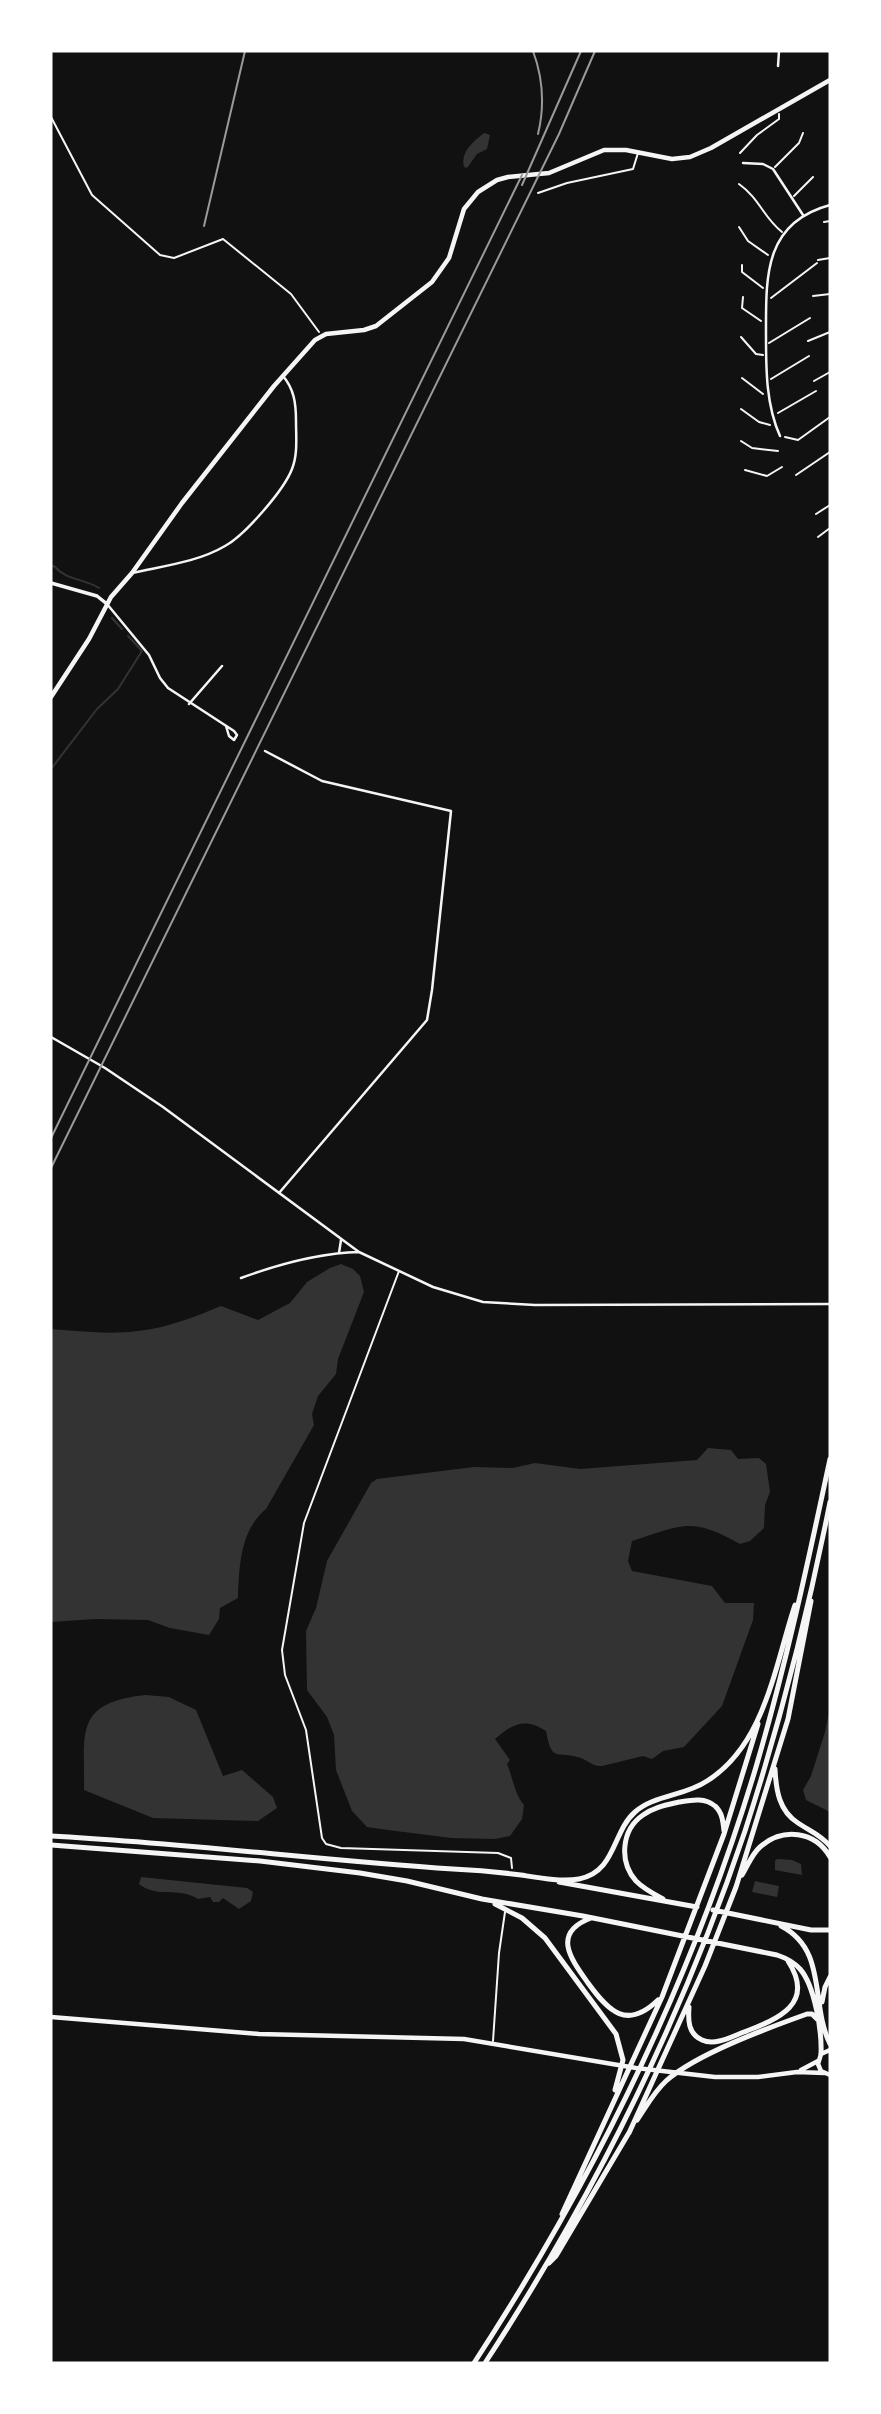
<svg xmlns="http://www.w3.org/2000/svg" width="881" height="2414" font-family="Manrope,sans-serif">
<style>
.water{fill:#333}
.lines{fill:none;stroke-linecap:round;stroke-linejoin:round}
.stream{stroke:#333;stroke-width:2}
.path{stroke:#f5f5f5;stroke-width:2}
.service{stroke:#f5f5f5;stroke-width:2}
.minor{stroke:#f5f5f5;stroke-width:2.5}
.tertiary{stroke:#f5f5f5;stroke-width:3.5}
.secondary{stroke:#f5f5f5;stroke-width:4.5}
.motorway{stroke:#f5f5f5;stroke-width:5}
.rail{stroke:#9a9a9a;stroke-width:2}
</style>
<rect width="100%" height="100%" fill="#111"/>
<!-- water -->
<path class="water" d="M 484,133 L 490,135 L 487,149 L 477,154 L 467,168 L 464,167 C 460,152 473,142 484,133 Z
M 341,1264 L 353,1269 L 360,1276 L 364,1292 L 338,1359 L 336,1374 L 318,1396 L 312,1414 L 314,1425 L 266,1509 C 240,1530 239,1568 238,1598 L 220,1608 L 219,1619 L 209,1635 L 170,1628 L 148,1620 L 95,1619 L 51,1622 L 51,1329 C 79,1331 109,1335 138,1331 C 166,1328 195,1317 221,1306 L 258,1320 L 290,1303 L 307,1282 L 330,1268 Z
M 708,1448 L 731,1450 L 738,1459 L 759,1458 L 766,1464 L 770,1492 L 765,1505 L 764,1528 L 750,1541 L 740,1544 C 691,1516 682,1525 632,1541 L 628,1561 L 632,1571 L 712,1586 L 725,1603 L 754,1603 L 753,1620 L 722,1706 L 684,1747 L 663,1751 L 652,1759 L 643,1756 L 602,1766 C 593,1767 589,1761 581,1758 C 557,1750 552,1764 546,1731 C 525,1717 512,1724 495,1739 L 510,1760 L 507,1764 C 513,1778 514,1793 524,1805 L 522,1819 L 510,1836 L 495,1839 L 451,1838 L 388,1830 L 367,1827 L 352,1811 L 336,1770 L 334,1735 L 327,1717 L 307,1690 L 306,1631 L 316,1608 L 327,1561 L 371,1483 L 377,1479 L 474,1467 L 513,1468 L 535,1463 L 580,1469 L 697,1460 Z
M 145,1695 L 169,1697 L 196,1710 L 223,1776 L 242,1770 L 273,1797 L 277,1808 L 258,1821 L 153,1818 L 84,1790 C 85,1732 74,1703 145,1695 Z
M 830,1708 L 830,1812 L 806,1800 L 803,1790 L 811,1776 L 825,1732 Z
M 777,1859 L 792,1860 L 801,1864 L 802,1875 L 775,1870 L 775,1861 Z
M 141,1877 L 247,1888 L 253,1892 L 251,1901 L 239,1909 L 223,1898 L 219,1902 L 213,1902 L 210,1897 L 198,1899 C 177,1886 158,1899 139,1884 Z
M 755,1881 L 779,1886 L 777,1897 L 752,1892 Z"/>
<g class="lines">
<!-- stream -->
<path class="stream" d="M 51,567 L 54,566 C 67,581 83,578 99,588
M 112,618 L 122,629
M 51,769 L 97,709 L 118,689 L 142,651 L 128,636"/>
<!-- path -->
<path class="path" d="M 51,117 L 92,195 L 160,255 L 174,258 L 223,239 L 291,294 L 319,332
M 740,153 L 757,135 L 779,119 L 779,114
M 775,167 L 799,143 L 803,133
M 739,184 C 760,199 763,217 782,232
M 794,196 L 813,177
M 824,222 L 830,221
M 739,227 L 748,241 L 768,255
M 818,260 L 830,258
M 742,265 L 742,272 L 763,288
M 813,296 L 830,294
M 743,297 L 742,308 L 761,321
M 771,298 L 817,263
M 741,337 L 756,354 L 763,355
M 808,341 L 830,332
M 769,343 L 810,318
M 742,378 L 763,394
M 771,379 L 809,356
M 814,381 L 830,372
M 741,409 L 759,422 L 770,425
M 778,413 L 816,391
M 785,437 L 798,440 L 830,417
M 741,441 L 752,448 L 778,451
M 745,470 L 767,476 L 782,467
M 796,475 L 830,452
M 816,514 L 830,505
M 818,537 L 830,528"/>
<!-- service -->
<path class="service" d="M 538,193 L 567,183 L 633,169 L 638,153
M 399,1271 L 304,1523 L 282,1650 L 285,1675 L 306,1730 L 322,1838 L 326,1844 L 341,1848 L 498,1853 L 511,1858 L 512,1868
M 493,2041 L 499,1953 L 505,1912"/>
<!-- minor -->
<path class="minor" d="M 778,66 L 779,51
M 743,163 L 763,164 L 773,169 L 803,215
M 780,436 C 766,405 766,369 766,336 C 766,278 763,223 830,205
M 132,573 C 163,566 198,562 225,546 C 245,535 284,490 292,469 C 298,454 296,437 296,421 C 296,403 294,389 283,376
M 107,604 L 149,655 L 160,678 L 168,688 L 234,731 L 237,735 L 234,740 L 229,736 L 226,726
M 189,704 L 222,666
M 265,751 L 322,781 L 451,811 L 432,990 L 427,1020 L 279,1193
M 51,1037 L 105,1068 L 163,1107 L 359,1252 L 433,1287 L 483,1302 L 535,1305 L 830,1304
M 339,1253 L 341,1240
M 241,1278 C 279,1264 319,1253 359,1252"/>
<!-- tertiary -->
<path class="tertiary" d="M 51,583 L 97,596 L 107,604"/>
<!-- secondary -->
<path class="secondary" d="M 51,697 L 89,639 L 111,597 L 132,573 L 182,503 L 274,386 L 315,340 L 326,334 L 364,330 L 376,326 L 432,282 L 449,258 L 464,209 L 478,192 L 497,180 L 508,177 L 549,173 L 604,150 L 626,150 L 672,159 L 690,157 L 711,148 L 830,80
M 51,2017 L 259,2034 L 464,2039 L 636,2068 L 715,2077 L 758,2077 L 797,2072 L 824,2073
M 830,2050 L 821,2054 L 818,2064 L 821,2071 L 830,2075
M 801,2070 L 818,2061"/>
<!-- motorway -->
<path class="motorway" d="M 775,1769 C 776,1790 779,1811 798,1823 C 810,1831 821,1835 830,1846
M 51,1836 C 185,1843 318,1860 453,1869 C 475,1870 498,1872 521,1875 C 540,1878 561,1882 579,1879 C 616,1872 612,1832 635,1812 C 654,1795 685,1796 707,1781 C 765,1745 775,1665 795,1605
M 51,1845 L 260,1861 L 360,1873 L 407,1881 L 482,1899 L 583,1916 L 777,1955 C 786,1958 794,1962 800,1969 C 815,1986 822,2032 821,2054
M 742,1875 C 748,1865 752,1854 760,1847 C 783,1827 815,1831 830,1857
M 559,1882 L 697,1907
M 663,1899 C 654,1894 644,1889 636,1881 C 619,1862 621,1830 643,1815 C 654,1807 666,1805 679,1802 C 691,1800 705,1797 715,1806 C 722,1812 723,1821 724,1831
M 495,1904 L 522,1918 L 545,1938 L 616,2034 L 623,2060 L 615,2090
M 713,1910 L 811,1930 L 830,1930
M 591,1918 C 551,1933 571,1959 588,1983 C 609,2012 627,2030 658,2000
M 781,1926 C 828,1950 810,2004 830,2044
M 822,2002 L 825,1987 L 830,1977
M 689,2007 C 688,2020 688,2034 702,2040 C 715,2046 731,2037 744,2032 C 778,2019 816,2004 788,1961
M 637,2120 C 646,2107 654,2092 666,2081 C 696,2054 768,2028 807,2014 L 812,2014 L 817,2019
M 629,2133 L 705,1966 L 736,1887 L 788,1719 L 811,1601
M 562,2214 L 662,1997 L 724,1834 L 758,1724
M 549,2263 L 556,2256 L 630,2131
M 474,2363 C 594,2179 693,1978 756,1767 C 786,1665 808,1562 830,1459
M 485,2363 C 593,2198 682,2018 745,1831 C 780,1723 808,1613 830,1502"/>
<!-- rail -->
<path class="rail" d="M 533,51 C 543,78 545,105 538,134
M 522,185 L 581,51
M 204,226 L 245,51
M 51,1138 L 522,175
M 51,1168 L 559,134 L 595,51"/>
</g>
<!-- border -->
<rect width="881" height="2414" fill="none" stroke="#ffffff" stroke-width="105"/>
</svg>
